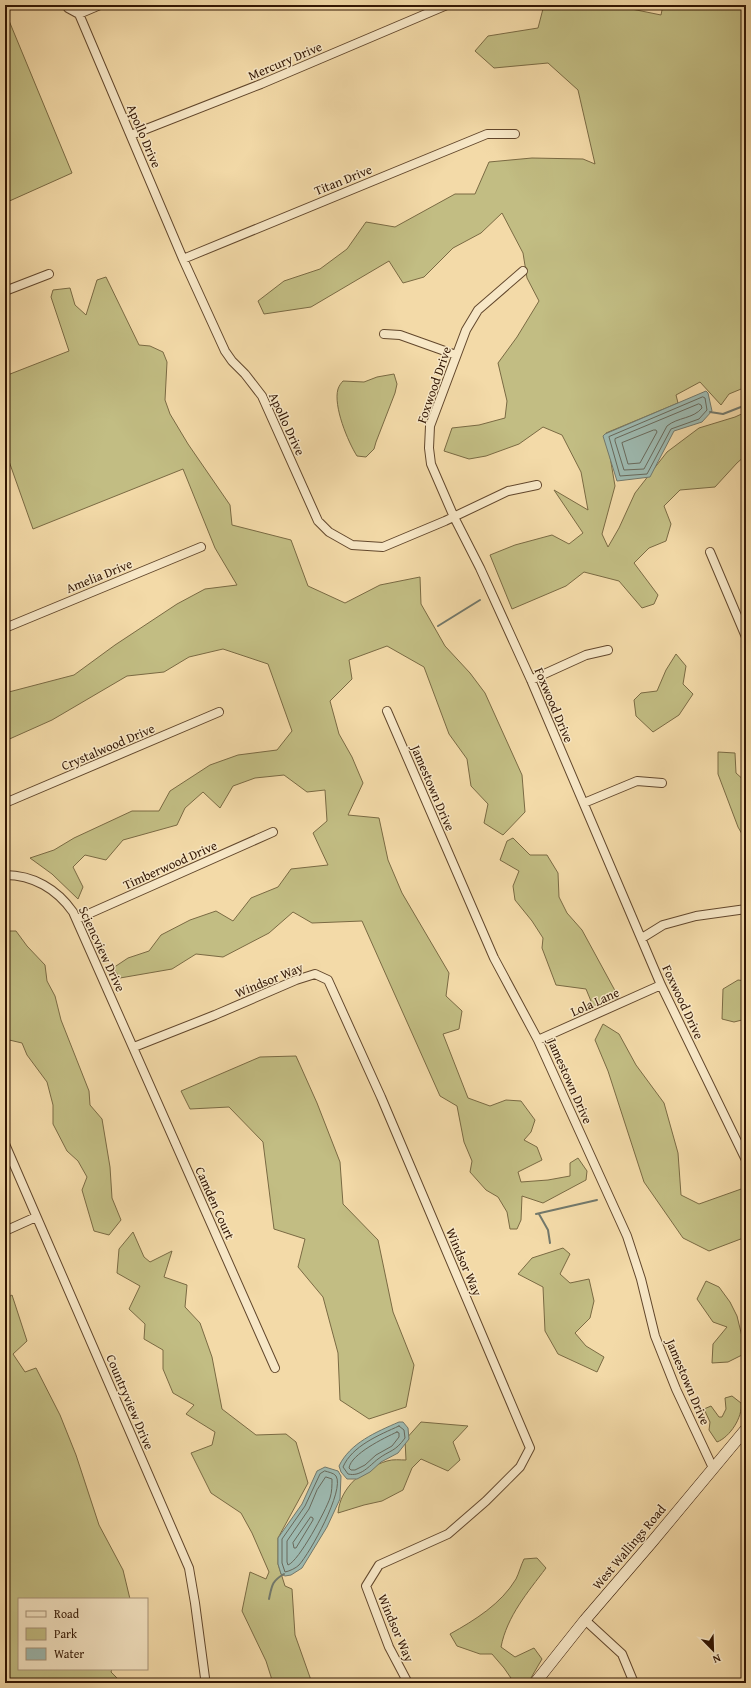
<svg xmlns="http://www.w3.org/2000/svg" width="751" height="1688" font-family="'Gentium Book Plus',serif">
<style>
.green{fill:#c2bd83;stroke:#7a6a43}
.water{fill:#9db9b0;stroke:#72786b}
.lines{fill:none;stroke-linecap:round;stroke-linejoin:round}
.shore{stroke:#68685a;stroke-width:1}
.stream{stroke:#72786b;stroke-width:2}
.street-casing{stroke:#62472c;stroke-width:10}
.secondary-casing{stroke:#321603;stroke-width:12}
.street{stroke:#f7e7c6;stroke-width:8}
.secondary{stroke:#f7e7c6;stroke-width:11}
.labels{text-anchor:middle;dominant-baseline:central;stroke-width:3;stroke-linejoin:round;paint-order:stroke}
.street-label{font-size:13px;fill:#321603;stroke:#f7e7c6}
</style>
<rect width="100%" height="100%" fill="#f3daa8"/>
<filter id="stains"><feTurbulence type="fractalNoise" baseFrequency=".005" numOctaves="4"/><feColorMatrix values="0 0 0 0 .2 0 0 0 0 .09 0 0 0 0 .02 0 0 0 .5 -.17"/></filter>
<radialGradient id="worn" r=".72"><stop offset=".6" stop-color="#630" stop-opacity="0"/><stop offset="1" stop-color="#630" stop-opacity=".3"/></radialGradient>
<!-- green -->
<path class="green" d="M 544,5 L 612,5 L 661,15 L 663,5 L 746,5 L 746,387 L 729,394 L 721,405 L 700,382 L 676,395 L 678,403 L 606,433 L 615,486 L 602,534 L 608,547 L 619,528 L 635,493 L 667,452 L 699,428 L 735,417 L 746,412 L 746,455 L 737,463 L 715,487 L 680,490 L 664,506 L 671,524 L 666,541 L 649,548 L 634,563 L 658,595 L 654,604 L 642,608 L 619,581 L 584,572 L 566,586 L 512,609 L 490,555 L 515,545 L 552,535 L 569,544 L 583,533 L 554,490 L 588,510 L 581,472 L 562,435 L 543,427 L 519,444 L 486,456 L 469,459 L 444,451 L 452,428 L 479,425 L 505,418 L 507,401 L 498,363 L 517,337 L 539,301 L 527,278 L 523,253 L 502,213 L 481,233 L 453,248 L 424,277 L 403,283 L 389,261 L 311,307 L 264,314 L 258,301 L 284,281 L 320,269 L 347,249 L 366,222 L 395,227 L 455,194 L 475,194 L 489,162 L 532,158 L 583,159 L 595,164 L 578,90 L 548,63 L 494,68 L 475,51 L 488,36 L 538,28 Z
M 5,11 L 72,173 L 5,203 Z
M 106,277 L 139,345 L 150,346 L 163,352 L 167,362 L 165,400 L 170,414 L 188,444 L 230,505 L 232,525 L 291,540 L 308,586 L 345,603 L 380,585 L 420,577 L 421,604 L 445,646 L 470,673 L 485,693 L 522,775 L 525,812 L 503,835 L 484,823 L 488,804 L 471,786 L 467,759 L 449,734 L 424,667 L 387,646 L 349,660 L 352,679 L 330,701 L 339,734 L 352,757 L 363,783 L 348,815 L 379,818 L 388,860 L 402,893 L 449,973 L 446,996 L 462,1011 L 459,1029 L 443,1034 L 468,1098 L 490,1106 L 506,1100 L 521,1101 L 535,1120 L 531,1132 L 524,1140 L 537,1147 L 542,1160 L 518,1172 L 521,1182 L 548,1180 L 570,1176 L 570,1163 L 578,1158 L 587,1171 L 586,1180 L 543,1203 L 522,1196 L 521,1220 L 517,1229 L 510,1229 L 507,1212 L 498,1197 L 486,1190 L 470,1172 L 472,1161 L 464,1142 L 457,1106 L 440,1096 L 362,921 L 312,923 L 293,912 L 269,933 L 223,957 L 196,954 L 172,969 L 120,978 L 113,968 L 128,958 L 149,951 L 161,935 L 190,920 L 216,911 L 233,921 L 251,898 L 278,887 L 291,869 L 328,865 L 313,833 L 327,821 L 325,790 L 307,792 L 284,775 L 255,778 L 233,786 L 220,808 L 203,792 L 185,808 L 177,825 L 123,840 L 106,860 L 85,855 L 73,867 L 83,887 L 78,899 L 52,874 L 30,858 L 54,850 L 74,838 L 132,811 L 159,811 L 170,791 L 210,765 L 238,755 L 277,750 L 292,731 L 268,664 L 223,649 L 189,657 L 164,672 L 127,676 L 52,720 L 5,741 L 5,693 L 74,675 L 115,645 L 177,604 L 205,589 L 237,585 L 215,548 L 183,469 L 33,529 L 5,450 L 5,376 L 69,351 L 51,297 L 53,290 L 70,288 L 75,305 L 86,315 L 97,280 Z
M 394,374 L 397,384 L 395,393 L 376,442 L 374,449 L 366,457 L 357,456 C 348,442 333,406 338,389 C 339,386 341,383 343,381 L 364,382 L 377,377 Z
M 676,654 L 686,666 L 683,684 L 693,694 L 679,715 L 653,732 L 636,716 L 634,700 L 641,693 L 657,691 L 666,670 Z
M 718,752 L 735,753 L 736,773 L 746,782 L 746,841 L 738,827 L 718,774 Z
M 513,838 L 530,855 L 547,855 L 558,873 L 559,897 L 567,913 L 582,930 L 619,998 L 593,1006 L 586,989 L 556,985 L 542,948 L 543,938 L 532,921 L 515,900 L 513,886 L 519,871 L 500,860 L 507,841 Z
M 5,931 L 16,931 L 27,946 L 45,965 L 47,981 L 55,996 L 61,1020 L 89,1091 L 90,1105 L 102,1119 L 110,1167 L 112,1198 L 121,1220 L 109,1235 L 94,1231 L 82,1190 L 87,1177 L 78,1161 L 67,1151 L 53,1124 L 53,1105 L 47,1082 L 27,1055 L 22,1043 L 5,1039 Z
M 738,980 L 746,981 L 746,1019 L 734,1022 L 722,1019 L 723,989 Z
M 603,1024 L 619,1034 L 636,1065 L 664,1103 L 678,1153 L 681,1195 L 699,1204 L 744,1188 L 746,1194 L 746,1237 L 709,1251 L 683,1238 L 644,1182 L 608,1071 L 595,1040 Z
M 296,1056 L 317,1103 L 340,1162 L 343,1204 L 378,1240 L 393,1312 L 414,1365 L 406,1407 L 369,1419 L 340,1400 L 338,1353 L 323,1297 L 298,1267 L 305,1239 L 274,1229 L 263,1142 L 229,1107 L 190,1109 L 181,1091 L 260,1057 Z
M 133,1232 L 144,1257 L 150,1262 L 172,1251 L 164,1277 L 187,1285 L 185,1307 L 200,1323 L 212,1357 L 222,1409 L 256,1435 L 286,1434 L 296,1442 L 308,1483 L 278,1538 L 278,1564 L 285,1586 L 292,1589 L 295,1635 L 312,1683 L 273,1683 L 266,1661 L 242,1611 L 250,1572 L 266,1579 L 269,1572 L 252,1533 L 241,1513 L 211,1493 L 191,1453 L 212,1445 L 215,1432 L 186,1414 L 194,1405 L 173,1393 L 163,1369 L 163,1350 L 144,1339 L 145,1324 L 129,1309 L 140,1286 L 117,1273 L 119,1249 Z
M 563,1248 L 570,1254 L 560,1274 L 570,1283 L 589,1279 L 594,1301 L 590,1318 L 575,1333 L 586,1346 L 604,1357 L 597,1372 L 558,1354 L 545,1331 L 543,1287 L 518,1274 L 532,1258 Z
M 706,1281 L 719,1287 L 730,1302 L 737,1316 L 746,1353 L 728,1362 L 712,1363 L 713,1344 L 727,1327 L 713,1322 L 697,1299 Z
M 12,1295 L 27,1341 L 13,1354 L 25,1372 L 36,1368 L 60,1415 L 76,1455 L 99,1525 L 123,1570 L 130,1599 L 19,1599 L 19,1669 L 112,1669 L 111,1672 L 122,1683 L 5,1683 L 5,1299 Z
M 732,1396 L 741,1403 C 743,1417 730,1437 717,1442 L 709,1430 L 710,1422 L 704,1409 L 711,1406 L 719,1417 L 722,1417 L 726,1409 L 725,1398 Z
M 421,1422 L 468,1426 L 453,1442 L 460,1460 L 448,1471 L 421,1459 L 412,1468 L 403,1490 L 382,1501 L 364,1505 L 338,1513 C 340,1487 364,1468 387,1461 C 393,1459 400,1460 406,1460 L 405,1440 Z
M 537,1558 L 546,1568 C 528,1592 507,1616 501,1647 L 515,1657 L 534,1648 L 542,1659 L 528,1683 L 513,1681 L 504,1668 L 492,1654 L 480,1654 L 457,1646 L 450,1634 C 475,1620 501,1604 516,1579 C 519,1573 521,1565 524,1559 Z"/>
<!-- water -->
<path class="water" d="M 706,391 L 708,393 L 712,411 L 702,422 L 674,431 L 650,477 L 617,481 L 603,436 L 605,434 Z
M 399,1422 L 403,1422 L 408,1428 L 409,1439 L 398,1453 L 381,1462 L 370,1472 L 357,1479 L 347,1479 L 341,1472 L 339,1466 C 350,1443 376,1432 399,1422 Z
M 325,1467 L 338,1471 L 341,1476 L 340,1499 L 327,1527 L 302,1568 L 291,1575 L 285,1576 L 281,1574 L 278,1564 L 278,1538 L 302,1504 L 317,1471 Z"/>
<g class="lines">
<!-- shore -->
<path class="shore" d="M 703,397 L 705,398 L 707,410 L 699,419 L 671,429 L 647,474 L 620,476 L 609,437 Z
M 699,404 L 701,405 L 702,408 C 693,419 678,417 667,426 L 644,469 L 624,470 L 615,441 L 615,439 Z
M 654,430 L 656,430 L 657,432 L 640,463 L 628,464 L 622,443 Z
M 399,1426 L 404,1430 L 405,1438 C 395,1452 390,1450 378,1459 C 369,1466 361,1477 348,1474 L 343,1467 C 352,1446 379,1435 399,1426 Z
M 397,1432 L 399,1433 L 399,1437 L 392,1446 L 376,1455 L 365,1465 L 355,1470 L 351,1470 L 349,1468 C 351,1454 384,1438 397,1432 Z
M 325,1471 C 328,1472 334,1473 336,1476 C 345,1490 310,1553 299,1565 C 296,1568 290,1571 285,1572 L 282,1563 L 282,1539 L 305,1506 L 320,1474 Z
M 326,1477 L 332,1479 C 332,1485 332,1492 330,1498 C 326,1510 299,1561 288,1565 L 287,1562 L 287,1541 L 309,1509 L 317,1490 Z
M 311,1517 L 313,1518 L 313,1520 L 296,1548 L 294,1548 L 293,1543 Z"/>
<!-- stream -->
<path class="stream" d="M 710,412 L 723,414 L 746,405
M 438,626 L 480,600
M 536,1214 L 597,1200
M 539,1214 L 548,1230 L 550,1243
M 269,1599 C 272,1585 272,1581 284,1574"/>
<defs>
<path id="street" d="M 66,5 L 68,8 L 79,14
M 79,14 L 183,259 L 225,351 L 232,361 L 245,374 L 262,396 L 318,521 L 329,532 L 352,545 L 383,547 L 445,521 L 508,491 L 537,485
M 79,14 L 100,5
M 131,135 L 261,84 L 447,5
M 183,259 L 487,134 L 515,134
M 523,271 L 478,310 L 466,330 L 430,426 L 429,448 L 431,464 L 454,517 L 480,568 L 531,680 L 661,985 L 746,1160
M 5,291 L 49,274
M 384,334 L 400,335 L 456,355
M 710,552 L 746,637
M 5,628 L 201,547
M 531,680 L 586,655 L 608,650
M 387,711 L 494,958 L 538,1040 L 627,1236 L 641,1279 L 655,1336 L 676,1389 L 713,1468
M 5,803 L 219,712
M 584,803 L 637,781 L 662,783
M 5,875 C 33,875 57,889 73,912 L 275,1368
M 77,919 L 273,832
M 642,938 L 663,925 L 696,916 L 746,909
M 538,1040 L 661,985
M 134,1047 L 215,1015 L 296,980 L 315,974 L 328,980 L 381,1097 L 530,1448 L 520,1467 L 486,1501 L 448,1534 L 379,1565 L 366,1586 L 389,1647 L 408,1683
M 5,1144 L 189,1568 L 195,1603 L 205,1678
M 5,1231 L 36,1217
M 585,1620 L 622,1654 L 634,1683"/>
<path id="secondary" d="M 535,1683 L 585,1620 L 652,1542 L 746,1429"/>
</defs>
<!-- street casing -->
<use href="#street" class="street-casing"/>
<!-- secondary casing -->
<use href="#secondary" class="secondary-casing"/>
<!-- street -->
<use href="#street" class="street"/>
<!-- secondary -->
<use href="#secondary" class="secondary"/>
</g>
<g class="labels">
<!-- street labels -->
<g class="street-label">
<text transform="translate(285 61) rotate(-23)">Mercury Drive</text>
<text transform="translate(144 136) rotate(67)">Apollo Drive</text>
<text transform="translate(343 180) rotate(-22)">Titan Drive</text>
<text transform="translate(434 385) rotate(-71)">Foxwood Drive</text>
<text transform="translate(287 424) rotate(65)">Apollo Drive</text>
<text transform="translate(99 576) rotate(-22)">Amelia Drive</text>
<text transform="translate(554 705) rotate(67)">Foxwood Drive</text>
<text transform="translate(108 747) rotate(-23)">Crystalwood Drive</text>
<text transform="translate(433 788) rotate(67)">Jamestown Drive</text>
<text transform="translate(170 865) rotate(-24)">Timberwood Drive</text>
<text transform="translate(102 949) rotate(65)">Sciencview Drive</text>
<text transform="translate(269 980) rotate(-22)">Windsor Way</text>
<text transform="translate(595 1002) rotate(-24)">Lola Lane</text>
<text transform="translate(683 1002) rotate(65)">Foxwood Drive</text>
<text transform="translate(570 1081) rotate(66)">Jamestown Drive</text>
<text transform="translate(215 1203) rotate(66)">Camden Court</text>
<text transform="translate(464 1262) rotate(67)">Windsor Way</text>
<text transform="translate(688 1382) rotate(67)">Jamestown Drive</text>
<text transform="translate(130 1402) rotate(67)">Countryview Drive</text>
<text transform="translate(629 1547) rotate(-50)">West Wallings Road</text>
<text transform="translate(396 1628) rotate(67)">Windsor Way</text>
</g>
</g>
<!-- margin -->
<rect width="751" height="1688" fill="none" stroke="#f3daa8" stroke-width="20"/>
<rect x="6" y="6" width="739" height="1676" fill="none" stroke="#321603" stroke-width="2"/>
<rect x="10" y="10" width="731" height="1668" fill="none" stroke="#321603"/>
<!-- legend -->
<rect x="18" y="1598" width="130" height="72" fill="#f7e7c6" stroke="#a89378"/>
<rect x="26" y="1611" width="20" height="6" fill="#f7e7c6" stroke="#a89378"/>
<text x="54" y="1618" font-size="12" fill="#321603">Road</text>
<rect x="26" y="1628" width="20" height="12" fill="#c2bd83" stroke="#a89378"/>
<text x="54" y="1638" font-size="12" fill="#321603">Park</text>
<rect x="26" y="1648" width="20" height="12" fill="#9db9b0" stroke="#a89378"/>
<text x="54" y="1658" font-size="12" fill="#321603">Water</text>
<!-- north arrow -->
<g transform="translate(713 1650) rotate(157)" stroke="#f7e7c6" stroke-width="3" paint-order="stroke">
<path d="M0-3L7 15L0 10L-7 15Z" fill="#321603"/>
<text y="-6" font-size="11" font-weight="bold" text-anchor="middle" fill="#321603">N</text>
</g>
<rect width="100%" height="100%" filter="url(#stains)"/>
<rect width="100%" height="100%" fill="url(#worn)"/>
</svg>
